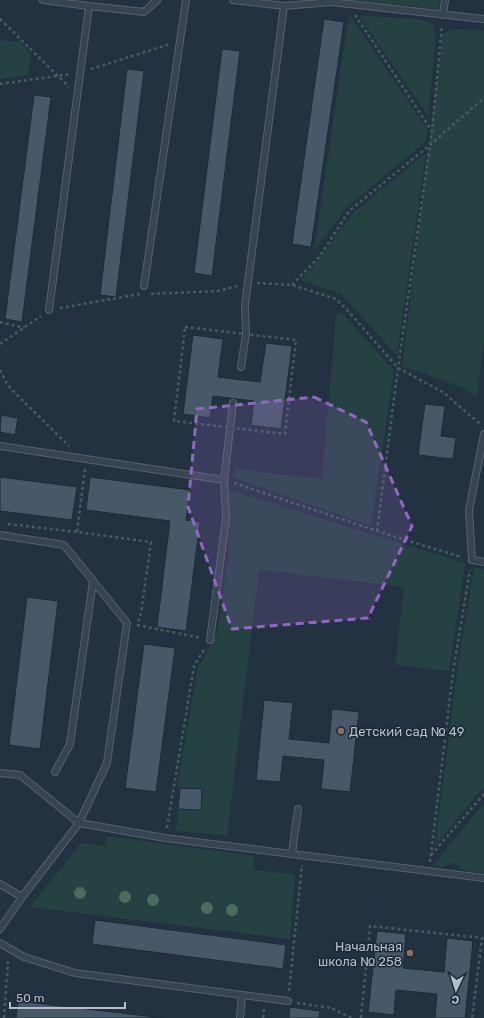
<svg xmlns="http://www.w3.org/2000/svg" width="484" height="1018" font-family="Rubik,sans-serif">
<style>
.green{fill:#254142}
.building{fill:#475868;stroke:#1e2b38}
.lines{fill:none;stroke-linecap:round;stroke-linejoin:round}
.service-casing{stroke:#55626e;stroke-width:8}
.path{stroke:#435e5f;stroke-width:2.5;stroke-dasharray:3 3;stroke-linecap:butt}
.service{stroke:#374451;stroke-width:6}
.tree{fill:#4a6d5b}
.marked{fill:#9267c4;fill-opacity:0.2;stroke:#9267c4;stroke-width:3;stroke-dasharray:8 5;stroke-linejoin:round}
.education-dot{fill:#8d6e63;stroke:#1c2936;stroke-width:1.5}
.labels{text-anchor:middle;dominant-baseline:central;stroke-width:3;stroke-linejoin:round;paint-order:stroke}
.poi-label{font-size:13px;fill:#b4bfcb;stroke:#1c2936;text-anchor:start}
</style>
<rect width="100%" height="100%" fill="#233241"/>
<!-- green -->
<path class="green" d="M 353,0 L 440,0 L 439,9 Z
M 349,14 L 427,129 L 425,142 L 347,207 L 314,251 Z
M 358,15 L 422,20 L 433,25 L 436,37 L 428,116 Z
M 456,29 L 484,31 L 484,339 L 477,397 L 459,386 L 402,366 L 443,33 Z
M 0,40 L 21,42 L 31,54 L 28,75 L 0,79 Z
M 426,153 L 397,356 L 341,294 L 301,280 L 320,258 L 353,213 Z
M 341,312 L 394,370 L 371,526 L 232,477 L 236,469 L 322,479 L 336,316 Z
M 229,490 L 465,563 L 449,671 L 395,665 L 404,587 L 259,570 L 227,836 L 176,831 L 178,809 L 202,789 L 177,787 L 198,667 L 216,636 L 228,558 Z
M 474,568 L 484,569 L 484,787 L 435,846 L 457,672 Z
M 484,803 L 484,873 L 462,870 L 456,864 L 450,863 L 443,867 L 433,865 Z
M 106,836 L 254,856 L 253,870 L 295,874 L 290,939 L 30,907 L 81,843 L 105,846 Z"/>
<!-- building -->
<path class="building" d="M 324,19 L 344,22 L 311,247 L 292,244 Z
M 222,49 L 240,51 L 212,276 L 194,273 Z
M 127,69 L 144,71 L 116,297 L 100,295 Z
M 34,95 L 51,97 L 22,322 L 5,319 Z
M 193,335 L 223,339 L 218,377 L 260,382 L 266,343 L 292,346 L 281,429 L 251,425 L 254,401 L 213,396 L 210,418 L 183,414 Z
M 425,404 L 445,406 L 441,436 L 456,438 L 453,459 L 418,455 Z
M 1,415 L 18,418 L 15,435 L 0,432 Z
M 0,477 L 77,487 L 72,520 L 0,511 Z
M 90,477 L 190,490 L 186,520 L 200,522 L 186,631 L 157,627 L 170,521 L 86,510 Z
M 27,597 L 58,601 L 40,749 L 9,745 Z
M 144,644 L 175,648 L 156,792 L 125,788 Z
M 264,700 L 293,703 L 289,739 L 329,743 L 332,709 L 359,712 L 350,792 L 321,789 L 324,760 L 283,756 L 280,782 L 256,780 Z
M 180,788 L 202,789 L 201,810 L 178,809 Z
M 95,920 L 286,945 L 283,969 L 92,944 Z
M 377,931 L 406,934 L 403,968 L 444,972 L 447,938 L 473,941 L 465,1018 L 435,1018 L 437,994 L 396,990 L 394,1015 L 368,1012 Z
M 18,1001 L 164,1018 L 16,1018 Z
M 290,1007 L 320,1011 L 319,1018 L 289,1018 Z"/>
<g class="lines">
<defs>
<path id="service" d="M 43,0 L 89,6 L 49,310
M 233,0 L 284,6 L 331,2 L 332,0
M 331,2 L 484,19
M 89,6 L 144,12 L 157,0
M 443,15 L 445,0
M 144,286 L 186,0
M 241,367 L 246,334 L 245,305 L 284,6
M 484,434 L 469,510 L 472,560 L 484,562
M 0,446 L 224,480
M 0,535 L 64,545 L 127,623 L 107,763 L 79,823 L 22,897 L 0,929
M 210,640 L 226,518 L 224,480 L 233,403
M 55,772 L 70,744 L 93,581
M 0,773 L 20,775 L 79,823 L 165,838 L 484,878
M 292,854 L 298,809
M 0,884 L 22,897
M 0,943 L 24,957 L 75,973 L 288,1001
M 240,1018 L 242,995"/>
</defs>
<!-- service casing -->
<use href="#service" class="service-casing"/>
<!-- path -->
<path class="path" d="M 355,15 L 432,131
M 0,19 L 69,87
M 91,69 L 170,44
M 0,84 L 71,74
M 257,283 L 292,285 L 336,299 L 350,313 L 398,368 L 443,392 L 481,425
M 292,285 L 320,256 L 349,211 L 430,145 L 484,98
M 151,294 L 218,291 L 237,286
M 60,308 L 140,294
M 0,322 L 24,328
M 185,327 L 296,340 L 285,434 L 174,421 Z
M 0,344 L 41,316
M 0,370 L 7,384 L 14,392 L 69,446
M 85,469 L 77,532 L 151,542 L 141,613 L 138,622
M 234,483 L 377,531 L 461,557
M 8,524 L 77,532
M 377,531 L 398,368 L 432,131 L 442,25
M 137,625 L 201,638
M 167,828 L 194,666 L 205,648
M 431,855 L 484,794
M 430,862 L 453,672 L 470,570
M 289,991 L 302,865
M 297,1003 L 331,1008 L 352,1018
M 4,1018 L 8,961
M 263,1018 L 264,1009
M 361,1018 L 370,926 L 482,938 L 472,1018"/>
<!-- service -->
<use href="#service" class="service"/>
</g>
<!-- trees -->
<g class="tree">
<circle cx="80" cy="893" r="6"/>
<circle cx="125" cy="897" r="6"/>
<circle cx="153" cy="900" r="6"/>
<circle cx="207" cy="908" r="6"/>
<circle cx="232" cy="910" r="6"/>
</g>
<!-- marked area -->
<path class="marked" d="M 314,397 L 366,422 L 412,526 L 368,618 L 232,629 L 188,507 L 197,409 Z"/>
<!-- markers -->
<g class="education-dot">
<circle cx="341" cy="731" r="4"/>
<circle cx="410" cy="953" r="4"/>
</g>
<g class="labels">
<!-- poi labels -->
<g class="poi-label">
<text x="349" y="731">Детский сад № 49</text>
<text x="402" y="946" text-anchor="end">Начальная<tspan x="402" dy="15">школа № 258</tspan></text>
</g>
</g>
<!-- north arrow -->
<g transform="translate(456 990) rotate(184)" stroke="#1c2936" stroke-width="3" paint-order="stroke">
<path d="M0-3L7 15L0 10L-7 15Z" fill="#b4bfcb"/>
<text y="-6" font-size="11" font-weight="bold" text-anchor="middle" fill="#b4bfcb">С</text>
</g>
<!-- scale -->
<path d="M10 1002v6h115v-6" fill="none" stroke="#b4bfcb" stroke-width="2"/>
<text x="16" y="1002" font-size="12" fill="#b4bfcb" stroke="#1c2936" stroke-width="3" paint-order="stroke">50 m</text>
</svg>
